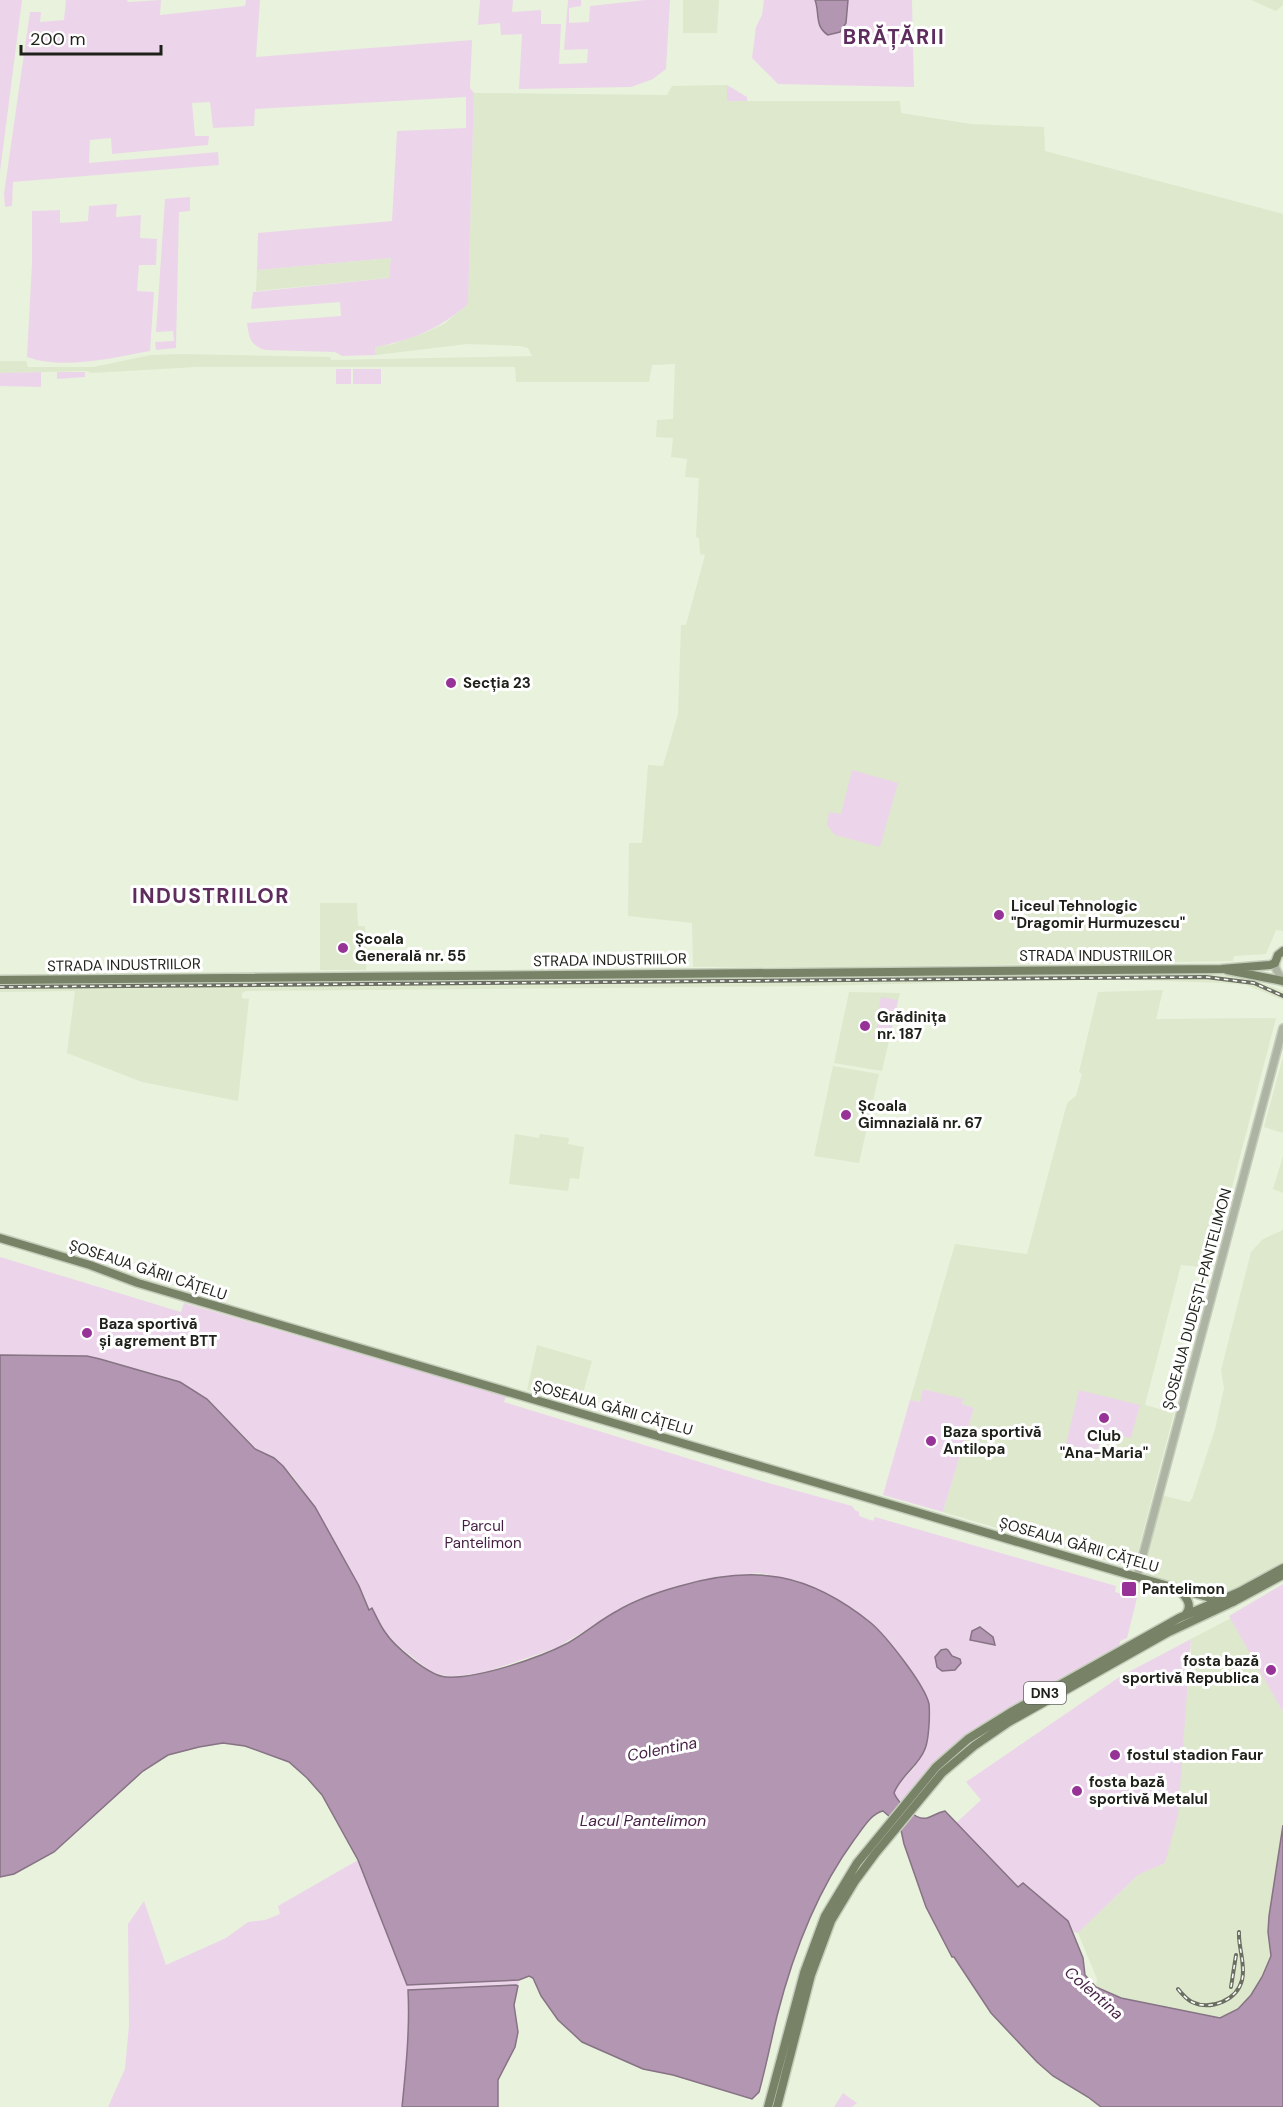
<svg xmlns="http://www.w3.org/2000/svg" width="1283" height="2107" font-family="'DM Sans',sans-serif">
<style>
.built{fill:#dde8cc}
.green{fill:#ecd5ea}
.water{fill:#b396b2;stroke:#867384;stroke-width:1.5}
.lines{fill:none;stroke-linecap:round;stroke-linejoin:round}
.minor-casing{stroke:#c4ccba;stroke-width:10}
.major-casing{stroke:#c4ccba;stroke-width:11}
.minor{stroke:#adb4a4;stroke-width:7}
.major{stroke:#778266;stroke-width:8}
.rail-casing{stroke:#6a6f62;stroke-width:4}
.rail{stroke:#fff;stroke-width:1.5;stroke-dasharray:4.5;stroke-linecap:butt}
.poi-dot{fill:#973297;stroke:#fff;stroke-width:2}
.labels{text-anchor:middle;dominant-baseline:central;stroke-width:6;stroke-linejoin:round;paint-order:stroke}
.shield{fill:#fff;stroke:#62645e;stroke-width:1.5}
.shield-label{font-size:14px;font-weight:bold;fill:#1e2119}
.poi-label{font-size:15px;font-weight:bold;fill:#1e2119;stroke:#fff;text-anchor:start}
.street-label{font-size:15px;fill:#1e2119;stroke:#fff}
.park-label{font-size:15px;fill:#451e44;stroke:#fff}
.water-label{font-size:16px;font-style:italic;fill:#492248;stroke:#fff}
.district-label{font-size:21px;font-weight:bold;letter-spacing:1.5px;fill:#5e2c5d;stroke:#fff}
</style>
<rect width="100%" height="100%" fill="#e9f2dd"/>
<!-- built -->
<path class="built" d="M 683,0 L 719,0 L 717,33 L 683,33 Z
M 1251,0 L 1283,0 L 1283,5 L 1276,11 Z
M 727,85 L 727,101 L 900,101 L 901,113 L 971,124 L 1044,127 L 1045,151 L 1283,214 L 1283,931 L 1276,930 L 1266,954 L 1234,956 L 1233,961 L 861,967 L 693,967 L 692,923 L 628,916 L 629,843 L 642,843 L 648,765 L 663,766 L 678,714 L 681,625 L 686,625 L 705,555 L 700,554 L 699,538 L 696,537 L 699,478 L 685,477 L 687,459 L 671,457 L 673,438 L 656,437 L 657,420 L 673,419 L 675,364 L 652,365 L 649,382 L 516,382 L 515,367 L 196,367 L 91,373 L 87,371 L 0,373 L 0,361 L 26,361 L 28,367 L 93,367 L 151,355 L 180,354 L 330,357 L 331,360 L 532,356 L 528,348 L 520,346 L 467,344 L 376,355 L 375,347 L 393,344 L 427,332 L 444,324 L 468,304 L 474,93 L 667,95 L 672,86 Z
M 391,258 L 389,278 L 256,291 L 257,270 Z
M 320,903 L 357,903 L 358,926 L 365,926 L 366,970 L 320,970 Z
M 1102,973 L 1196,973 L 1246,977 L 1283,991 L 1283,1000 L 1246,985 L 1223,983 L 1101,979 L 809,986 L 246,991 L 242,993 L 242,998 L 249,999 L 238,1101 L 142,1082 L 67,1053 L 75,991 L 0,992 L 0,984 Z
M 1163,990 L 1156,1019 L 1276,1018 L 1211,1268 L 1181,1265 L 1145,1405 L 1174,1413 L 1135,1563 L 1128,1567 L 943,1512 L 974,1408 L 962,1404 L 963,1400 L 924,1389 L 920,1402 L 910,1400 L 955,1244 L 1027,1254 L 1066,1107 L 1068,1102 L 1076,1096 L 1082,1074 L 1079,1072 L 1098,992 Z
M 849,992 L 900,993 L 882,1071 L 834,1063 Z
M 1283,1057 L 1283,1133 L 1264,1127 Z
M 833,1066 L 879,1074 L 859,1163 L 814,1156 Z
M 515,1134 L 539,1138 L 540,1134 L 569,1138 L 568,1144 L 584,1147 L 579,1179 L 570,1178 L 568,1191 L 509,1184 Z
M 1283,1156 L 1283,1193 L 1273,1189 Z
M 1283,1230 L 1283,1562 L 1234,1590 L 1220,1594 L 1141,1574 L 1161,1495 L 1189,1502 L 1192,1499 L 1215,1429 L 1224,1388 L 1221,1370 L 1251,1252 L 1263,1239 Z
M 537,1345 L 592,1361 L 580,1404 L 527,1390 Z
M 1231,1618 L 1283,1712 L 1283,1825 L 1269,1916 L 1268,1932 L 1271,1956 L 1262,1977 L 1251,1995 L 1238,2009 L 1220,2018 L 1121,1998 L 1096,1987 L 1097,1979 L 1078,1933 L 1138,1875 L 1165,1863 L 1191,1662 L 1191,1639 Z"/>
<!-- green -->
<path class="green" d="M 0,0 L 22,0 L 0,172 Z
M 66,0 L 127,0 L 128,2 L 161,0 L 160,15 L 245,6 L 246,0 L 260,0 L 256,57 L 472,40 L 470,88 L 474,93 L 468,304 C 439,329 413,340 375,347 L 376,355 L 342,356 L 335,352 L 266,350 C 250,346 249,337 247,323 L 341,316 L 340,302 L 251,309 L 253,292 L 389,278 L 391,258 L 257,270 L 258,233 L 392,221 L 397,131 L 466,128 L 466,97 L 255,109 L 254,126 L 213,128 L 210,102 L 192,103 L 195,136 L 209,136 L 208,145 L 112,154 L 111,138 L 90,140 L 89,163 L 218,152 L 219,165 L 13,182 L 12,206 L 5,207 L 4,194 L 30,12 L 41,12 L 40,22 L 64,20 Z
M 480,0 L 513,0 L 512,12 L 541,10 L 541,24 L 561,24 L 559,64 L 587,63 L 588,49 L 564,50 L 568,0 L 581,0 L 581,6 L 569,8 L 569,23 L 589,22 L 590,6 L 645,0 L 670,0 L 666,69 L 653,79 L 631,87 L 519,89 L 522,34 L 501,35 L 500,23 L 478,25 Z
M 764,0 L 912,0 L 914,87 L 778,84 L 752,58 L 756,27 L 762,15 Z
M 727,85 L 747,97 L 747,101 L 727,101 Z
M 190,197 L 190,211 L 179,212 L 176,348 L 156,350 L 155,342 L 174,341 L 173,331 L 156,332 L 165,199 Z
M 117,204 L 116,217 L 141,215 L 140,238 L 157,239 L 156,265 L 139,265 L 137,291 L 154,292 L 150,351 C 112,358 64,370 27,357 L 32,263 L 32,211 L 60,210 L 60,223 L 88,221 L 89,206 Z
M 336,369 L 351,369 L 351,384 L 336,384 Z
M 353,369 L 381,369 L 381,384 L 353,384 Z
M 41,372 L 41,387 L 0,386 L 0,373 Z
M 57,372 L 85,372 L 85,377 L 57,379 Z
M 852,770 L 898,783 L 880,847 L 835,835 L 827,825 L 829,812 L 841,814 Z
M 881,997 L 898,1000 L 889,1042 L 873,1038 L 880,1019 L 878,1013 Z
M 0,1257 L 181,1312 L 184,1303 L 506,1396 L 504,1402 L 765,1482 L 852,1506 L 855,1510 L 859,1512 L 859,1516 L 873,1521 L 875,1517 L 1116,1586 L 1115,1592 L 1137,1598 L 1127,1638 L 1120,1641 L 1119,1648 L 932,1767 L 901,1802 L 897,1800 L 894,1793 L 896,1786 L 914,1768 L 925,1750 L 928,1736 L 902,1660 L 877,1628 L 861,1615 L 827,1594 L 798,1581 L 759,1573 L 727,1576 L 638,1599 L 556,1648 L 483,1673 L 449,1677 L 431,1672 L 395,1643 L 385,1633 L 372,1608 L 369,1610 L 359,1586 L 315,1507 L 292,1475 L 274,1458 L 255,1449 L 241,1433 L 162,1376 L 87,1356 L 0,1355 Z
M 923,1389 L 963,1399 L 962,1404 L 974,1408 L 943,1512 L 883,1495 L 910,1400 L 920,1402 Z
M 1079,1390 L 1140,1405 L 1131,1438 L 1102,1431 L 1097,1452 L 1066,1444 Z
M 1283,1584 L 1283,1712 L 1229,1616 Z
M 1191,1639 L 1178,1815 L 1165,1863 L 1138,1875 L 1078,1933 L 1074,1932 L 1068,1921 L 1023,1883 L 1019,1887 L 956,1823 L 981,1800 L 966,1782 L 1121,1676 Z
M 358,1860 L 407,1985 L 519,1980 L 518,1986 L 408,1990 C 409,2029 407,2068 402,2107 L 108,2107 L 125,2069 L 129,2025 L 128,1924 L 144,1901 L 166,1965 L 226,1938 L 248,1922 L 265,1920 L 280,1914 L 278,1906 Z
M 843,2093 L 857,2103 L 852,2107 L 834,2107 Z"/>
<!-- water -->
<path class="water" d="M 815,0 L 848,0 L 846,23 L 840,32 L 828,35 C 814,26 820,13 815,0 Z
M 0,1355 L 87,1356 L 100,1359 L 180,1382 L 207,1399 L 255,1449 L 274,1458 L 283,1466 L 315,1507 L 359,1586 L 369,1610 L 372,1608 C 376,1616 380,1625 385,1632 C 394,1646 429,1676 446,1677 C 478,1679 539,1658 568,1643 C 585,1633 600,1620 617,1611 C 637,1599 658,1592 680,1586 C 756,1564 809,1573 871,1623 C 886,1636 925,1685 929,1704 C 930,1715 929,1739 925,1749 C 918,1767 900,1776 894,1793 C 898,1802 915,1821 927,1818 C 934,1816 936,1813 945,1811 L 1018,1887 L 1023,1883 L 1068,1921 L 1083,1958 L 1085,1975 L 1096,1987 L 1121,1998 L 1220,2018 L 1238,2009 L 1251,1995 L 1262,1977 L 1271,1956 L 1268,1932 L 1269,1916 L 1283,1825 L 1283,2107 L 1101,2107 L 1088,2097 L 1053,2076 L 1037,2062 L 991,2013 L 954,1957 L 952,1957 L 926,1907 L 904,1844 L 901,1830 L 897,1823 L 883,1811 C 870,1814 862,1830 854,1840 C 816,1892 793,1953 777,2016 C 771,2041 766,2067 759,2092 L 752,2099 L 673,2075 L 643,2069 L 582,2042 L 558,2020 L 541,1996 L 533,1978 L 529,1976 L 519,1980 L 407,1985 L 358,1860 L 322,1795 L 307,1778 L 289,1762 L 245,1746 L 223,1743 L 199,1747 L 168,1755 L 143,1771 L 54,1852 L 14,1874 L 0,1877 Z
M 980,1627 L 993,1637 L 995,1645 L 970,1640 L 972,1631 Z
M 946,1649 L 948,1650 L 952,1656 L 960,1659 L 961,1663 L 955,1670 L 942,1671 L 937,1667 L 935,1657 L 941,1650 Z
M 516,1985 L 518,1986 L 514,2005 L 518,2032 L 515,2047 L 498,2080 L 498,2107 L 402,2107 C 406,2068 410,2029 408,1990 Z"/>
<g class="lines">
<defs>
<path id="minor" d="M 1275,963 L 1276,969 L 1283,982
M 1137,1577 L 1283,1028"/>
<path id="major" d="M 1227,970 L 1283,981
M 0,980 L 1221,969 L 1270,965 L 1275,963 L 1278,955 L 1283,951
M 0,1238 L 90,1265 L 138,1283 L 1137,1577 L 1207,1597 L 1233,1602
M 1179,1590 C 1186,1597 1193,1605 1186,1614
M 768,2107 L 804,1973 L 825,1916 L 857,1863 L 936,1767 L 968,1739 L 1013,1711 L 1179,1618 L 1239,1592 L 1283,1568
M 777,2107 L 811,1975 L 831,1921 L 855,1881 L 875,1854 L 942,1773 L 974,1746 L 1009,1722 L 1167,1633 L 1233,1602 L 1283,1575"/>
</defs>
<!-- minor casing -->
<use href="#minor" class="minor-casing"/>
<!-- major casing -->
<use href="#major" class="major-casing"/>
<!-- minor -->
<use href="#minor" class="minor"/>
<!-- major -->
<use href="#major" class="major"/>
<defs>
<path id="rail" d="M 0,987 L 1206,977 L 1254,983 L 1283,996
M 1231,1987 L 1236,1955
M 1178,1989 C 1182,1994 1186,1999 1192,2002 C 1211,2011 1237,2000 1242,1980 C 1246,1965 1238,1947 1239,1932"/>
</defs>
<!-- rail casing -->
<use href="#rail" class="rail-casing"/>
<!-- rail -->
<use href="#rail" class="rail"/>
</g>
<!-- markers -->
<g class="poi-dot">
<circle cx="451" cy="683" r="6"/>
<circle cx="999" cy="915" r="6"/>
<circle cx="343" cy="948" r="6"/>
<circle cx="865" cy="1026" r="6"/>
<circle cx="846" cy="1115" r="6"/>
<circle cx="87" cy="1333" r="6"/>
<circle cx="1104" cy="1418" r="6"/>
<circle cx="931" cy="1441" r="6"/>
<rect x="1121" y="1581" width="16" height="16" rx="3"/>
<circle cx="1271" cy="1670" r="6"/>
<circle cx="1115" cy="1755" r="6"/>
<circle cx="1077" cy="1791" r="6"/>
</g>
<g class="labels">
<!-- shield labels -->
<rect class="shield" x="1024" y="1682" width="42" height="22" rx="4.5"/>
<g class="shield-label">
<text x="1045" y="1693">DN3</text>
</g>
<!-- poi labels -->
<g class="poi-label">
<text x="463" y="683">Secția 23</text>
<text x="1011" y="906">Liceul Tehnologic<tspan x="1011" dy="17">"Dragomir Hurmuzescu"</tspan></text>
<text x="355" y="939">Școala<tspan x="355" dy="17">Generală nr. 55</tspan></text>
<text x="877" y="1017">Grădinița<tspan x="877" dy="17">nr. 187</tspan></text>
<text x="858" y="1106">Școala<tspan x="858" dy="17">Gimnazială nr. 67</tspan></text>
<text x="99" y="1324">Baza sportivă<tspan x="99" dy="17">și agrement BTT</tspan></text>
<text x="943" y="1432">Baza sportivă<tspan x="943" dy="17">Antilopa</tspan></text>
<text x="1104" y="1436" text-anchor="middle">Club<tspan x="1104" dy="17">"Ana-Maria"</tspan></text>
<text x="1142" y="1589">Pantelimon</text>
<text x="1259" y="1661" text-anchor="end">fosta bază<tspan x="1259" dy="17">sportivă Republica</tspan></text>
<text x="1127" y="1755">fostul stadion Faur</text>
<text x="1089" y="1782">fosta bază<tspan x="1089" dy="17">sportivă Metalul</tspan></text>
</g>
<!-- street labels -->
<g class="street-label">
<text x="1096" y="956">STRADA INDUSTRIILOR</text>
<text transform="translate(610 960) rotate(-1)">STRADA INDUSTRIILOR</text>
<text transform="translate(124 965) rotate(-1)">STRADA INDUSTRIILOR</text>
<text transform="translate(148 1270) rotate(18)">ȘOSEAUA GĂRII CĂȚELU</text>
<text transform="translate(1197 1299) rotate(-75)">ȘOSEAUA DUDEȘTI-PANTELIMON</text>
<text transform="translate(613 1408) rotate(16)">ȘOSEAUA GĂRII CĂȚELU</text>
<text transform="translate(1079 1545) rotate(16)">ȘOSEAUA GĂRII CĂȚELU</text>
</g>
<!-- park labels -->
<g class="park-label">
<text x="483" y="1526">Parcul<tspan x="483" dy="17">Pantelimon</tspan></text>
</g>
<!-- water labels -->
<g class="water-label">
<text transform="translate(662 1749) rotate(-11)">Colentina</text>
<text x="643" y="1820">Lacul Pantelimon</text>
<text transform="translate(1094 1993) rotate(41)">Colentina</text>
</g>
<!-- district labels -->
<g class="district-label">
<text x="894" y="37">BRĂȚĂRII</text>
<text x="211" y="896">INDUSTRIILOR</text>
</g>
</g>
<!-- scale -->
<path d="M21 45v9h140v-9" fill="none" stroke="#1e2119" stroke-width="3"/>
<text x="30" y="45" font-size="18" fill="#1e2119" stroke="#ffffff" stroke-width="4.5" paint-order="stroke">200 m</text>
</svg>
